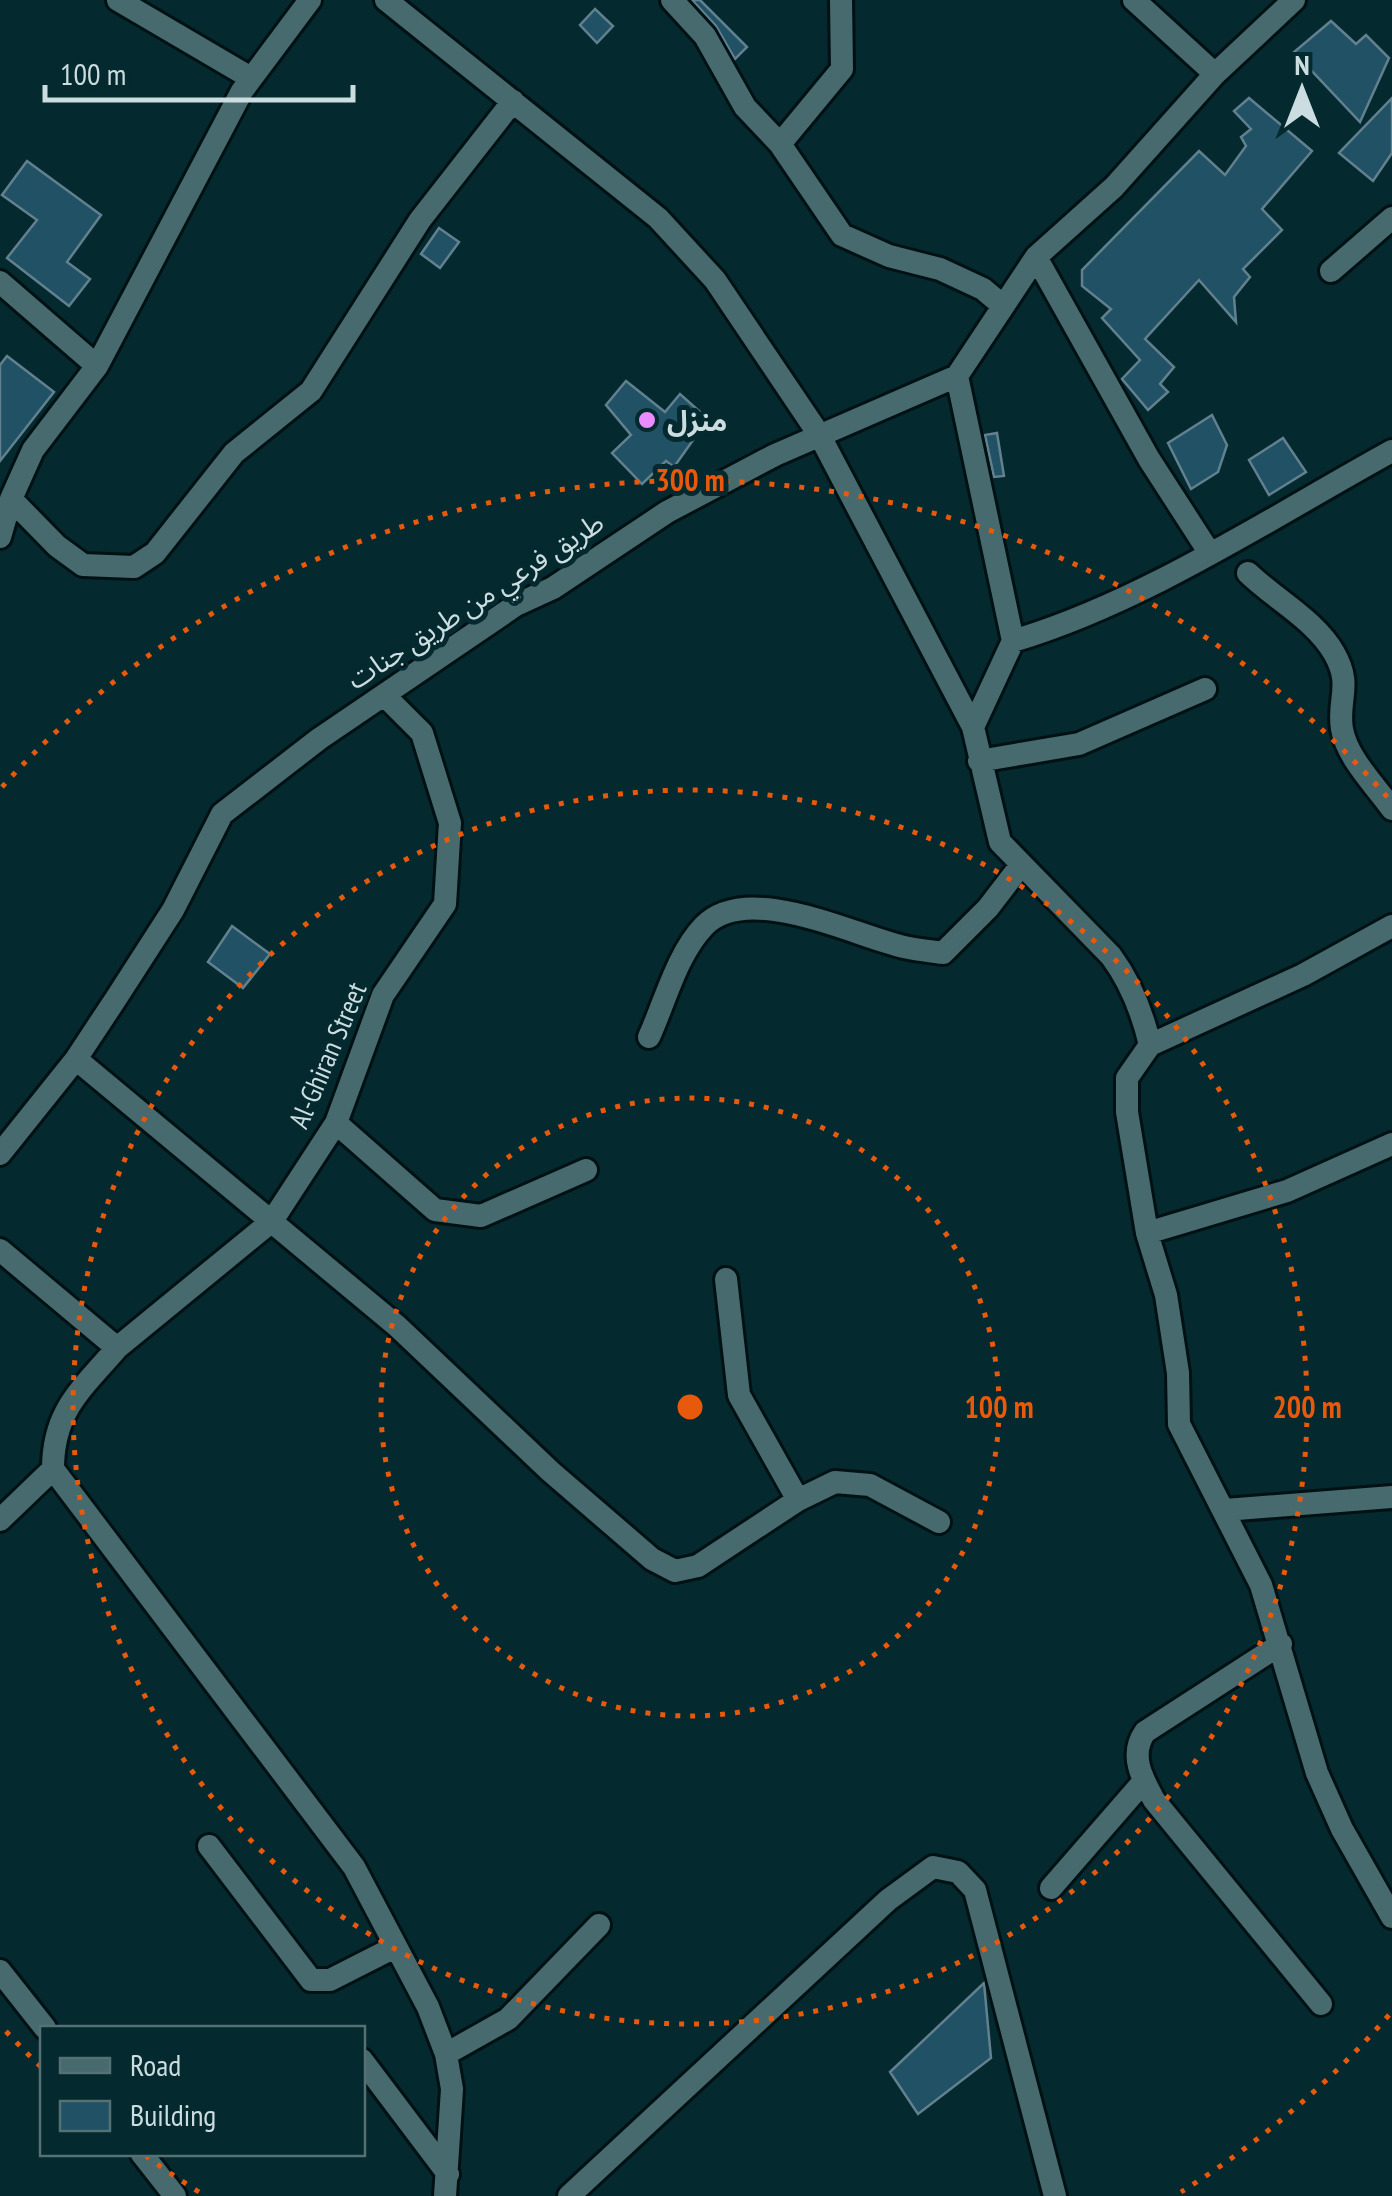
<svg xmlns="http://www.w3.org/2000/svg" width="1392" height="2196" font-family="'PT Sans Narrow','Noto Sans Arabic',sans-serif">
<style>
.building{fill:#205165;stroke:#62808e;stroke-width:2.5}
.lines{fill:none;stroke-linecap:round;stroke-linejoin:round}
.minor-casing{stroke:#001114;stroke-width:28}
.minor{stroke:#476a6f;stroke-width:22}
.ring{fill:none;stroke:#e8590c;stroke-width:5;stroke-dasharray:5 10}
.poi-dot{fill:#e98dfe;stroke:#04292e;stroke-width:4}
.labels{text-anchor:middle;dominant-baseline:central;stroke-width:10;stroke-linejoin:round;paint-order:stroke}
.poi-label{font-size:28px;font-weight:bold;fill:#cbdde0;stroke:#04292e;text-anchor:start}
.street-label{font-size:28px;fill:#cbdde0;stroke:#04292e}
.centre{fill:#e8590c;stroke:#04292e;stroke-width:5}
.ring-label{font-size:30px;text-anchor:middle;font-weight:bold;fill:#e8590c;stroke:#04292e;stroke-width:10;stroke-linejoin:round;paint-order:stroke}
</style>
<rect width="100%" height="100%" fill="#04292e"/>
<!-- building -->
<path class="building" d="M 692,0 L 700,0 L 747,47 L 735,59 L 716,26 Z
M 595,9 L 613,26 L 597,43 L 580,25 Z
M 1331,21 L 1356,44 L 1366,35 L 1389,58 L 1360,122 L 1294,52 Z
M 1249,98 L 1312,151 L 1262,209 L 1282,230 L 1243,269 L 1250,277 L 1234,297 L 1236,322 L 1199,280 L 1145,339 L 1174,367 L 1160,384 L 1168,392 L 1148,410 L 1122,379 L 1140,360 L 1102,318 L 1111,309 L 1082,286 L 1082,270 L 1199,151 L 1225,175 L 1246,146 L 1241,137 L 1251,129 L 1234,111 Z
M 1392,98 L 1392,153 L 1373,181 L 1339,153 Z
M 27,161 L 101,215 L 67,262 L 90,279 L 69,306 L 7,258 L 37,220 L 2,195 Z
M 439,228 L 459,242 L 440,268 L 421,254 Z
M 7,356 L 54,392 L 0,461 L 0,365 Z
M 626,381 L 665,412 L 680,394 L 708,419 L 674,467 L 666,461 L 642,484 L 612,453 L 631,435 L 606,405 Z
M 1212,415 L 1227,445 L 1218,472 L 1191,489 L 1168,443 Z
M 997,433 L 1004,476 L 994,477 L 985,435 Z
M 1283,438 L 1306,472 L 1269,495 L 1249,460 Z
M 232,926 L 270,954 L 243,988 L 208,962 Z
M 984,1983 L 991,2058 L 918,2114 L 890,2072 Z"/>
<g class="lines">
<defs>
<path id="minor" d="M 118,0 L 251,78
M 386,0 L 658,218 L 715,280 L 820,436 L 973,727
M 672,0 L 705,36 L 745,107 L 780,144 L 842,235 L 889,256 L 940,269 L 983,289 L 1002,305
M 1134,0 L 1215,74
M 780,144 L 842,69 L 841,0
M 1036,257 L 1149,459 L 1209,552
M 1331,271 L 1392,218
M 0,282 L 97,366
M 957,376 L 1013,641
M 1392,451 C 1272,517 1144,602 1013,641 L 973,727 L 1000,842 L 1111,956 C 1131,983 1142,1011 1150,1045 L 1127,1078 L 1127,1112 L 1147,1233 L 1166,1295 L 1178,1373 L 1179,1424 L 1261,1585 L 1317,1773 L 1342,1829 L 1392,1917
M 11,499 L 57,546 L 83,565 L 134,567 L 155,553 L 234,453 L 311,391 L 420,220 L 513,101
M 0,537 L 11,499 L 33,450 L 97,366 L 242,91 L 310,0
M 1248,573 C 1276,600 1315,620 1334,653 C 1353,686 1337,699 1342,729 C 1347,758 1375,785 1392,809
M 979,761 L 1079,744 L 1205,689
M 649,1037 C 665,1002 677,954 704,926 C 748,881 855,936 904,947 C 917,950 930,951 943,953 L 988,908 L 1021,865
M 1150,1045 L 1303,975 L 1392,926
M 76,1059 L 397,1326 L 550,1471 L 652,1559 L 675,1571 L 698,1566 L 798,1500 L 835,1482 L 870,1485 L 939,1522
M 336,1123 L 435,1210 L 481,1216 L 586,1170
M 0,1154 L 76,1059 L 117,997 L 173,910 L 222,814 L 319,739 L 516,605 L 553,588 L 667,512 L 775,455 L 957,376 L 1036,257 L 1114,187 L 1215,74 L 1294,0
M 1147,1233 L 1287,1191 L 1392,1144
M 0,1250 L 117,1348 C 81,1390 53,1411 53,1469 L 354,1867 L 428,2007 L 446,2054 L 452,2089 L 445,2196
M 726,1279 L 739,1395 L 798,1500
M 117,1348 L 272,1221 L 336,1123 L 383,995 L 445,904 L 450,823 L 422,733 L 384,695
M 1225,1510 L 1392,1497
M 0,1520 L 53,1469
M 1281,1644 L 1145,1732 C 1129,1755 1142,1778 1154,1800 L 1321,2004
M 209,1846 L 311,1980 L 330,1980 L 395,1947
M 1051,1888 L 1144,1781
M 0,1971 L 45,2028
M 446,2054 L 508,2019 L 599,1925
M 362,2060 L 448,2174
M 142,2154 L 175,2196
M 569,2196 L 888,1900 L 933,1867 L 958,1872 L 975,1890 L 1055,2196"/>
</defs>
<!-- minor casing -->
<use href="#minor" class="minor-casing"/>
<!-- minor -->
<use href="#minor" class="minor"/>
</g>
<!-- distance rings -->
<g class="ring">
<circle cx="690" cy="1407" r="309"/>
<circle cx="690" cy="1407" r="617"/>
<path d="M1389 2015A926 926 0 0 1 1181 2192M199 2192A926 926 0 0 1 146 2156M41 2067A926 926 0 0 1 2 2027M2 787A926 926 0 0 1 1389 799"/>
</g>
<!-- markers -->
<circle class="poi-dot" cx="647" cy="420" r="10"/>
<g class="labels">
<!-- poi labels -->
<g class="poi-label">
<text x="667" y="420">منزل</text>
</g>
<!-- street labels -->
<g class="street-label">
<text transform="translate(475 600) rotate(-33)">طريق فرعي من طريق جنات</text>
<text transform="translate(327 1055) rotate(-67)">Al-Ghiran Street</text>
</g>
</g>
<circle cx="690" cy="1407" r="15" class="centre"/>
<g class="ring-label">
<text x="690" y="491">300 m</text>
<text x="999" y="1418">100 m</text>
<text x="1307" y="1418">200 m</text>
</g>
<!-- legend -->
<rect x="40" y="2026" width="325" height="130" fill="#04292e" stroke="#547175" stroke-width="2.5"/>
<rect x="60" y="2058" width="50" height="15" fill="#476a6f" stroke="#547175" stroke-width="2.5"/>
<text x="130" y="2076" font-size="30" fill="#cbdde0">Road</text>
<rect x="60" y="2101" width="50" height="30" fill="#205165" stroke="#547175" stroke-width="2.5"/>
<text x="130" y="2126" font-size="30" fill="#cbdde0">Building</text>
<!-- north arrow -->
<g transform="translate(1302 90)" stroke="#04292e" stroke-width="8" paint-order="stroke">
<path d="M0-8L18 38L0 25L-18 38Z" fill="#cbdde0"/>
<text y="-15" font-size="28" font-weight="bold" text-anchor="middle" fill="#cbdde0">N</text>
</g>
<!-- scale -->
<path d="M45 85v15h308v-15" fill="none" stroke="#cbdde0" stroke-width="5"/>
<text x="60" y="85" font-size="30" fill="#cbdde0" stroke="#04292e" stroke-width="8" paint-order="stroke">100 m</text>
</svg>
